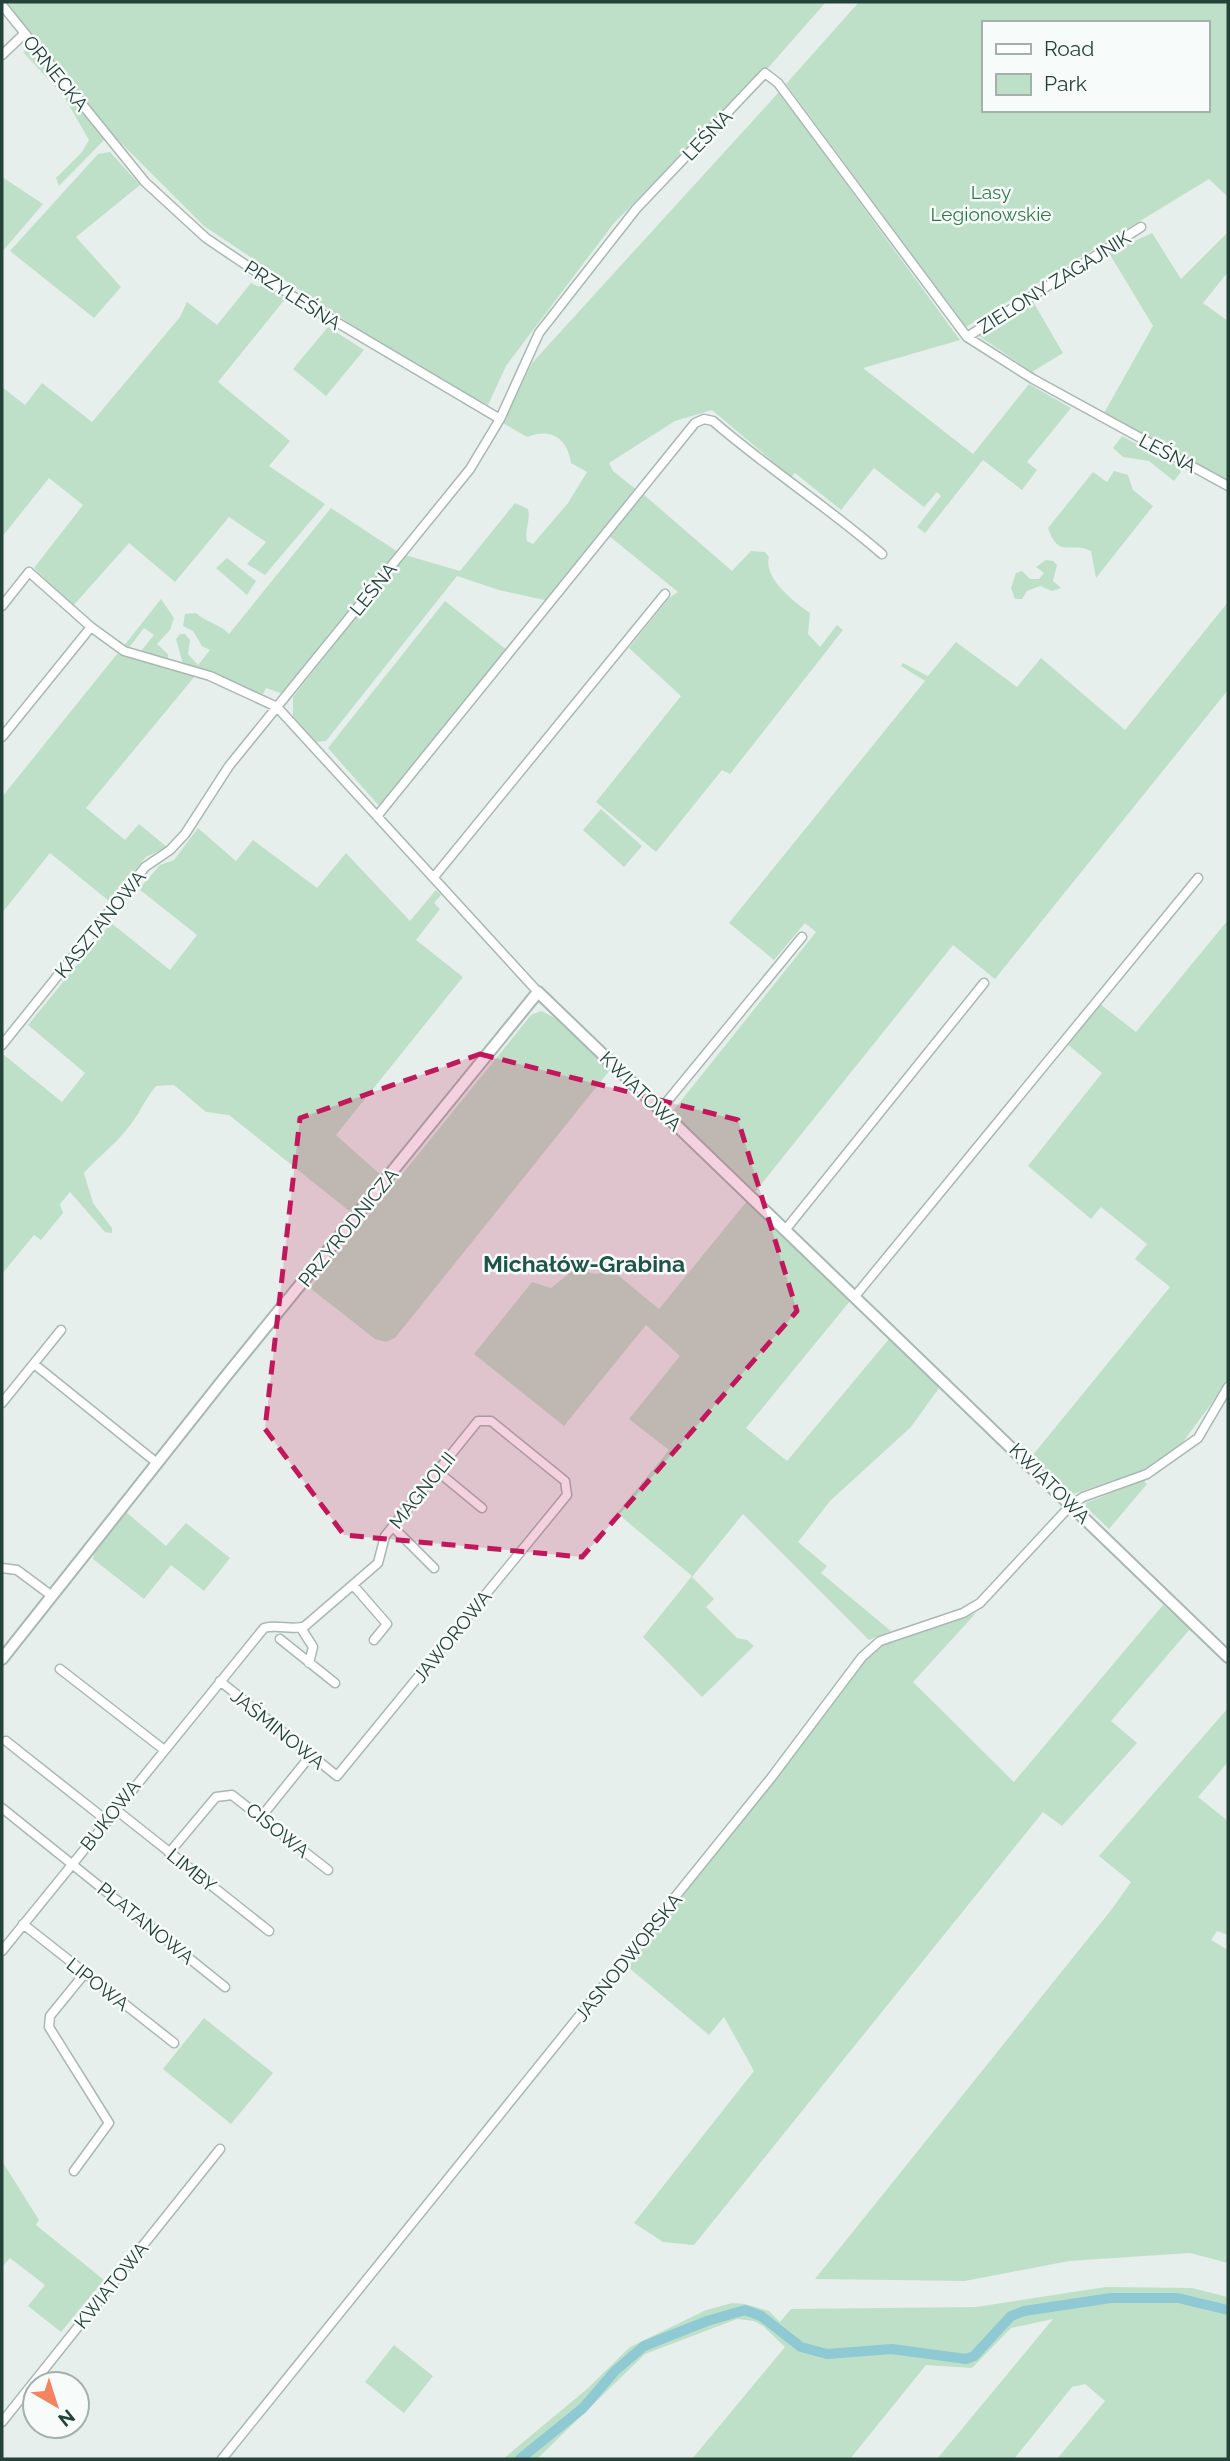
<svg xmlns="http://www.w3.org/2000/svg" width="1230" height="2461" font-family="Raleway,sans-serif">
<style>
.green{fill:#bfe0c8;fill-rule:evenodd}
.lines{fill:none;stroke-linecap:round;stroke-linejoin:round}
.canal{stroke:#8ec9d4;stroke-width:10}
.minor-casing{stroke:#a8b8b2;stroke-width:11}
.tertiary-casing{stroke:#a8b8b2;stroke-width:14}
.minor{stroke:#fff;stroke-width:8}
.tertiary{stroke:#fff;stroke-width:10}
.marked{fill:#c2185b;fill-opacity:0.2;stroke:#c2185b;stroke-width:5;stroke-dasharray:14 9;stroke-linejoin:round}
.labels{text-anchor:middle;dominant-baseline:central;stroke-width:5;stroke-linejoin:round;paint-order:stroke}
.street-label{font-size:19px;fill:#24423a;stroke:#f7fbf9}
.park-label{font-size:19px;fill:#2d7a4b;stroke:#f7fbf9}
.quarter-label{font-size:23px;font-weight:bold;fill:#1f5548;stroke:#f7fbf9}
</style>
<rect width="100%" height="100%" fill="#e6efeb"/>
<!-- green -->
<path class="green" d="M 6,2 L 826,2 L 768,68 L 614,223 L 506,366 L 488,405 L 421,371 L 204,226 L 111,133 Z
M 859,2 L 1228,2 L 1228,197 L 1209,179 L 966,327 L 786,84 ZM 983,23 L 1207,23 L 1207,110 L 983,110 Z
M 28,48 L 105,139 L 59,186 L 56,178 L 82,152 L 89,140 L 63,95 L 23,52 Z
M 779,92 L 960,340 L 863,368 L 973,454 L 1029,384 L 1071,408 L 1027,462 L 1037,470 L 1022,490 L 983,460 L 925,533 L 917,527 L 941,496 L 937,492 L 924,507 L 874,468 L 841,510 L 795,473 L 791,477 L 712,410 L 675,421 L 609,463 L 613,471 L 638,491 L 549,601 L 499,590 L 457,576 L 326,741 L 316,742 L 293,716 L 293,697 L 405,555 L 460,571 L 515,503 L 528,509 C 531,521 524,530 527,541 L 533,544 L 568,503 L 587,472 L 571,463 C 567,437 550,428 527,437 L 503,423 L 532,363 Z
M 110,152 L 140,185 L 76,237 L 121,287 L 94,318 L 10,251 L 98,154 Z
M 2,177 L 43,204 L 2,252 Z
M 1228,232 L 1228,272 L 1203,303 L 1228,321 L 1228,483 L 1104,413 L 1153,326 L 1109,253 L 1152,233 L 1181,279 Z
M 251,283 L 259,287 L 261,284 L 285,299 L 218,382 L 290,441 L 269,466 L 325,504 L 265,575 L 247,564 L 266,542 L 229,517 L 175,582 L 129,543 L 73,606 L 34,568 L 83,505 L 49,478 L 2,537 L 2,387 L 25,405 L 42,383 L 92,422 L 180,317 L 187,302 L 217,325 Z
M 1032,300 L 1063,353 L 1032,372 L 976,334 Z
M 328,327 L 364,350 L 326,396 L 293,369 Z
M 1122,436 L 1183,469 L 1174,481 L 1149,461 L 1123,457 L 1113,448 Z
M 1114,471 L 1128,475 L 1133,490 L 1153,506 L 1096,578 L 1091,551 C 1071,541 1058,559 1048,528 L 1093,472 L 1107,482 Z
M 643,494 L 732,571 L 751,551 L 765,552 L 769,557 C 763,578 794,602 810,613 L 808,634 L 820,647 L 837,625 L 843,630 L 730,774 L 722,770 L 656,852 L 596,802 L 681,696 L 629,648 L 669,598 L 678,592 L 608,535 Z
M 331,508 L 398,552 L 283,694 L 266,688 L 263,694 L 183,664 L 176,639 L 180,634 L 185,634 L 190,640 L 188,654 L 198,665 L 210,650 L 202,646 L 193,631 L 183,626 L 185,614 L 196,613 C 207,623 219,623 229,634 Z
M 227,558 L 256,581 L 247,595 L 216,568 Z
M 1046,560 L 1053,561 L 1057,565 L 1053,581 L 1061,588 L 1052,591 L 1040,586 L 1027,591 L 1022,599 L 1015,599 L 1011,588 L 1016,573 L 1022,571 L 1030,579 L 1039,579 L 1044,573 L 1036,567 Z
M 161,599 L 174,618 L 170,630 L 157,644 L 168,654 L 168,660 L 141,651 L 154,635 L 144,628 L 128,649 L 123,647 Z
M 445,601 L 508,651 L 380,807 L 328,748 Z
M 1228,602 L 1228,690 L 995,979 L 953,945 L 755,1192 L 672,1112 L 816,932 L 805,923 L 774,960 L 729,923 L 925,681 L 901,666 L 903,663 L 928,676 L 956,642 L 1017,687 L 1041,658 L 1125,730 Z
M 117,654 L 195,676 L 86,808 L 125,840 L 139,824 L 167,847 L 146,857 L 109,901 L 50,853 L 2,913 L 2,797 Z
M 601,809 L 642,846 L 624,867 L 583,830 Z
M 198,828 L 236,861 L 253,840 L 317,888 L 346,853 L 410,921 L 436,890 L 441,895 L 434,903 L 440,909 L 416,940 L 463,977 L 336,1135 L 382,1176 L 354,1211 L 348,1210 L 229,1115 L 206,1112 L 174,1085 L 156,1086 C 146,1098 140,1112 131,1124 C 117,1143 98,1157 84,1173 L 93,1203 L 112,1228 L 112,1233 L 105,1232 L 70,1192 L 60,1204 L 63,1213 L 41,1240 L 34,1235 L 2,1274 L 2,1058 L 4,1055 L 62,1102 L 85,1073 L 28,1025 L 111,923 L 170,970 L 197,935 L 139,889 L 160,865 L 174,860 Z
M 1228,920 L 1228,1381 L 1180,1446 L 1141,1471 L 1070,1495 L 1032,1456 L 1170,1287 L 1135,1259 L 1147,1244 L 1101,1207 L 1091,1219 L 1028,1166 L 1102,1073 L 1067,1044 L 1100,1004 L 1136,1032 Z
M 541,1011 L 557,1019 L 610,1070 L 395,1338 L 386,1342 L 375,1339 L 310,1288 L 531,1015 Z
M 747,1201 L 850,1301 L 746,1428 L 787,1461 L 889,1339 L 939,1388 L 911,1427 L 830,1501 L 798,1542 L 827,1566 L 821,1573 L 891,1631 L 869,1640 L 743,1514 L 692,1577 L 714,1599 L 706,1607 L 737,1638 L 747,1640 L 754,1646 L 702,1697 L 643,1637 L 692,1576 L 617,1513 L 669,1450 L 629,1419 L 680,1356 L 646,1325 L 564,1426 L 474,1354 L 532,1282 L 551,1288 L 575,1269 L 595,1274 L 613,1271 L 659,1309 Z
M 1143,1480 L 1147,1484 L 1109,1529 L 1086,1507 L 1086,1503 Z
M 126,1512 L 166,1546 L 186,1523 L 230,1558 L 204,1591 L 171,1565 L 144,1599 L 93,1559 L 95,1550 Z
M 1163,1605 L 1190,1629 L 1111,1721 L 1137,1743 L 1062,1826 L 1043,1812 L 694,2245 L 663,2242 L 634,2223 L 754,2071 L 724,2017 L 709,2035 L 628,1967 L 875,1647 L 976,1613 L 913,1682 L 1014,1782 Z
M 1228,1708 L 1228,1762 L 1198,1797 L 1228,1821 L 1228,1935 L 1217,1931 L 1211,1940 L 1228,1950 L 1228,2263 L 1190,2253 L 1069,2261 L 965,2281 L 815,2279 L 1112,1909 L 1131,1882 L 1099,1856 Z
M 204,2018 L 273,2073 L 231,2124 L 163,2069 Z
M 2,2161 L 39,2220 L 36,2225 L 104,2280 L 61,2332 L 28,2306 L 45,2285 L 10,2258 L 2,2267 Z
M 1106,2287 L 1192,2288 L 1228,2297 L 1228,2459 L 1057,2459 L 1105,2401 L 1085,2384 L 1072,2387 L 1014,2459 L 937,2459 L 1053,2319 L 1011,2328 L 972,2368 L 926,2365 L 850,2459 L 692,2459 L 785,2347 L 763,2326 L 754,2321 L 737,2319 L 645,2354 L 537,2459 L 503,2459 L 587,2389 L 630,2347 L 706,2310 L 732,2303 L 745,2304 L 769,2311 L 780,2322 L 791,2309 L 976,2307 Z
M 394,2345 L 433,2376 L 404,2413 L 365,2382 Z"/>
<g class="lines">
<!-- canal -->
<path class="canal" d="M 520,2459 L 583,2408 L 615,2371 L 644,2346 L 707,2321 L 745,2310 L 761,2316 L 801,2347 L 827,2354 L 892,2349 L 966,2359 L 974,2356 L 1011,2316 L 1024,2311 L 1111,2298 L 1178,2298 L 1228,2310"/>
<defs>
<path id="minor" d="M 2,5 L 145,182 L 206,238 L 289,294 L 500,419
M 2,55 L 24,34
M 967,337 L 1141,227
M 2,606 L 29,572 L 91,627 L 124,651 L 210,676 L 277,707 L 538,992
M 2,737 L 91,627
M 378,815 L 695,423 L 704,419 L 713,421 C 767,468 828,507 882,554
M 434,877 L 665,594
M 2,1045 L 145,867 L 170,850 L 185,834 L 229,766 L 470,469 L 500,419 L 539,333 L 636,209 L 765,73 L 778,83 L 967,337 L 1033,379 L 1228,486
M 660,1110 L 802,937
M 786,1229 L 984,983
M 856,1295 L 1198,878
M 34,1364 L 157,1463
M 2,1403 L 61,1330
M 437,1471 L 482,1508
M 393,1527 L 434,1568
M 2,1568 L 17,1570 L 52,1596
M 353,1585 L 387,1624 L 374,1640
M 301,1628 L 313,1647 L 309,1663
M 280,1639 L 335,1683
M 60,1669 L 163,1749
M 6,1741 L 106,1820
M 2,1808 L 225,1987
M 115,1809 L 269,1931
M 261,1817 L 311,1755
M 169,1853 L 216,1797 L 232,1795 L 328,1870
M 23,1924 L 174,2043
M 2,1951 L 264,1628 C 278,1624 293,1631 305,1626 L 378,1563 L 385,1536 L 478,1421 L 491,1421 L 565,1481 L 567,1495 L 337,1776 L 220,1681
M 74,2171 L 109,2123 L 49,2027 L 50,2016 L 85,1973
M 2,2422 L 220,2149
M 222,2459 L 771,1778 L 862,1657 L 880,1641 L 963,1613 L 980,1603 L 1071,1505 L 1083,1497 L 1147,1474 L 1198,1438 L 1228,1387"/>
<path id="tertiary" d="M 2,1659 L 226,1376 L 538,992 L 1228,1657"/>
</defs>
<!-- minor casing -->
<use href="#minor" class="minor-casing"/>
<!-- tertiary casing -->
<use href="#tertiary" class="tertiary-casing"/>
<!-- minor -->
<use href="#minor" class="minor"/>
<!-- tertiary -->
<use href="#tertiary" class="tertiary"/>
</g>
<!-- marked area -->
<path class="marked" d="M 480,1054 L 738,1120 L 797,1311 L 582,1557 L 344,1535 L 265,1429 L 300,1118 Z"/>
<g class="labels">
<!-- street labels -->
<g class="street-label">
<text transform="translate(56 73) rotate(51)">ORNECKA</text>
<text transform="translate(707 135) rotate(-46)">LEŚNA</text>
<text transform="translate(1054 282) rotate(-32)">ZIELONY ZAGAJNIK</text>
<text transform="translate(293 295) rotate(33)">PRZYLEŚNA</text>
<text transform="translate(1168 453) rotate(28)">LEŚNA</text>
<text transform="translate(373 589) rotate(-51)">LEŚNA</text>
<text transform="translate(100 924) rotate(-51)">KASZTANOWA</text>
<text transform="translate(641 1091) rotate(44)">KWIATOWA</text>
<text transform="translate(348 1227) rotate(-51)">PRZYRODNICZA</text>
<text transform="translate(1050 1483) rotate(45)">KWIATOWA</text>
<text transform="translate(422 1490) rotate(-51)">MAGNOLII</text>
<text transform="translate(452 1636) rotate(-51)">JAWOROWA</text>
<text transform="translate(278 1729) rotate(39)">JAŚMINOWA</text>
<text transform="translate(110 1815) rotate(-52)">BUKOWA</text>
<text transform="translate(278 1830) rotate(39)">CISOWA</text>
<text transform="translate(192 1870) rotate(39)">LIMBY</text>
<text transform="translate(146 1923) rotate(39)">PLATANOWA</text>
<text transform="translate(628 1957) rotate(-51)">JASNODWORSKA</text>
<text transform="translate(98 1984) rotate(38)">LIPOWA</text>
<text transform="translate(111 2285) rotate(-51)">KWIATOWA</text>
</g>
<!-- park labels -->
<g class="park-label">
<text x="991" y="192">Lasy<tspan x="991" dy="22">Legionowskie</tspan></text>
</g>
<!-- quarter labels -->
<g class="quarter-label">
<text x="584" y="1263">Michałów-Grabina</text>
</g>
</g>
<!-- border -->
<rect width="1230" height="2461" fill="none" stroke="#24423a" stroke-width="7"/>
<!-- legend -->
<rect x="982" y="21" width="228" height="91" fill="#f7fbf9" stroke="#a3b1ad" stroke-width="2"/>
<rect x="996" y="44" width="35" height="10" fill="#ffffff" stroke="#a3b1ad" stroke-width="2"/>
<text x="1044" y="56" font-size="21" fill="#24423a">Road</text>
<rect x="996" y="74" width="35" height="21" fill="#bfe0c8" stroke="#a3b1ad" stroke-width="2"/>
<text x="1044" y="91" font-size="21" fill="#24423a">Park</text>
<!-- north arrow -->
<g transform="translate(56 2405) rotate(141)"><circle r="33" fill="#f7fbf9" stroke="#a3b1ad" stroke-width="2"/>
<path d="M0-5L12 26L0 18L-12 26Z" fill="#f4845f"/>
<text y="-10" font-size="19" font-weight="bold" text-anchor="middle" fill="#24423a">N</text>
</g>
</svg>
